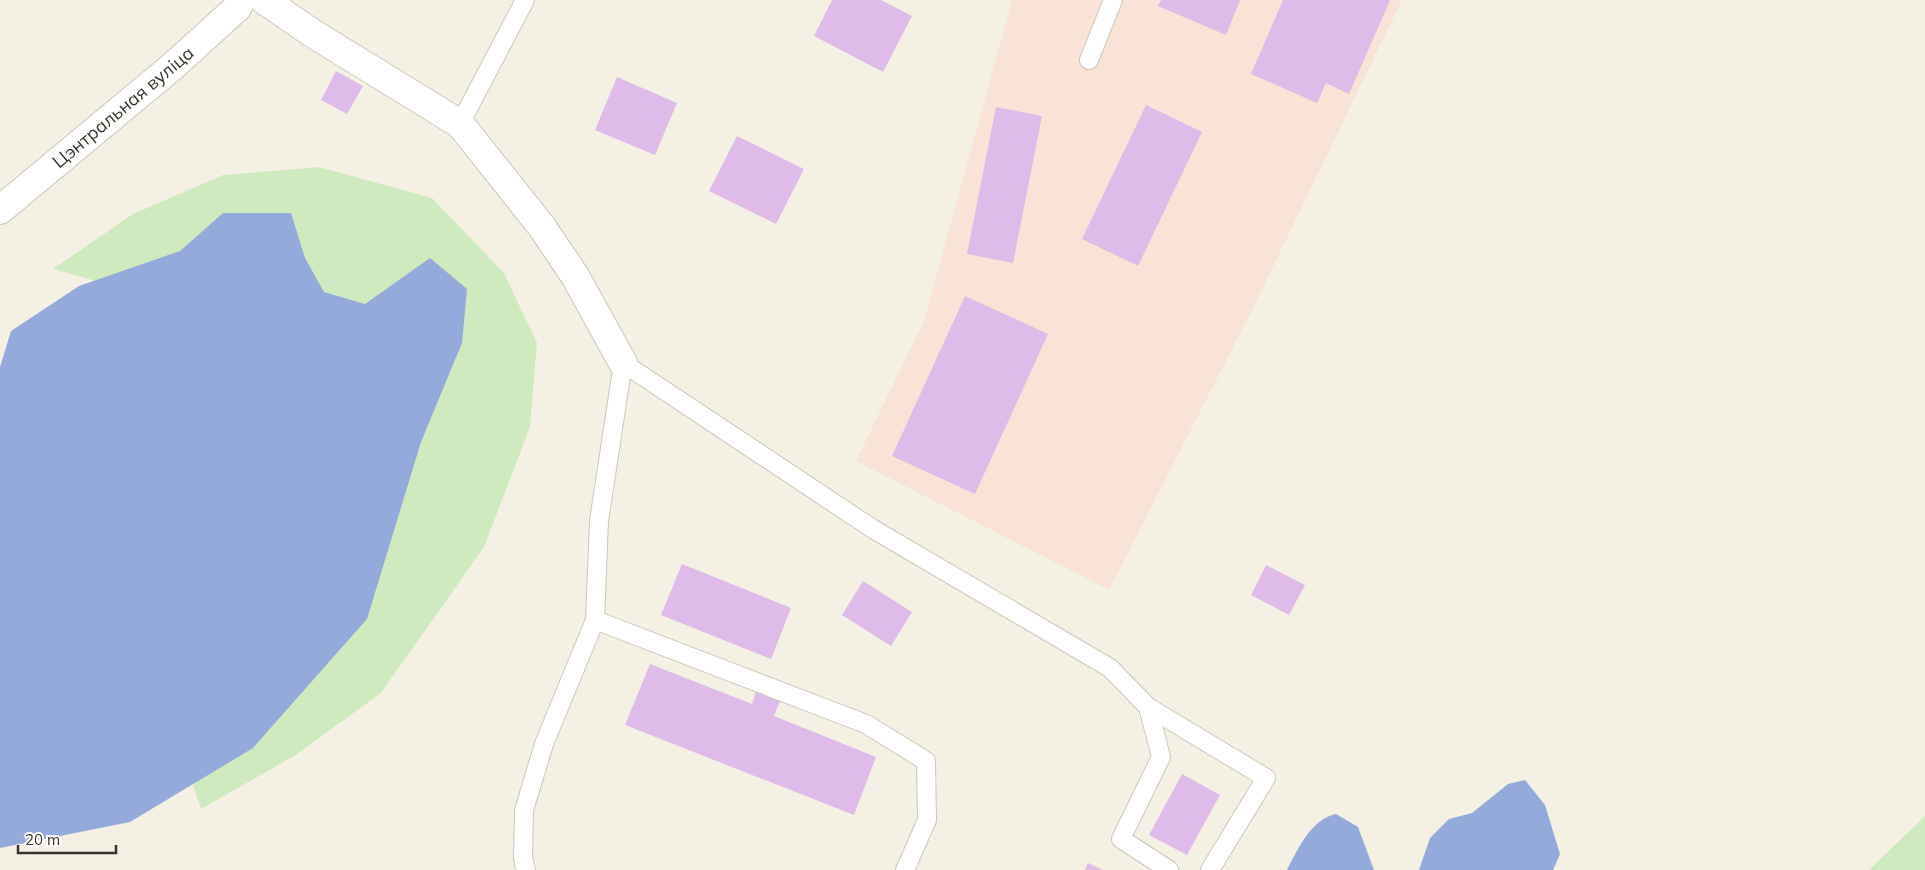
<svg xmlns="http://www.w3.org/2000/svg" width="1925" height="870" font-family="Mulish,sans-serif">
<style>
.industrial{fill:#f9e2d6}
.green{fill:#d0eac0}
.water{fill:#93aadb}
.building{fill:#dfbbea}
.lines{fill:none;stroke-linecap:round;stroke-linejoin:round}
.lane-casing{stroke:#cbc7bb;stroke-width:20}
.street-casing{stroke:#cbc7bb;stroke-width:30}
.secondary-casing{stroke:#cbc7bb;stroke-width:30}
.lane{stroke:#fff;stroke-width:18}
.street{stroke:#fff;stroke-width:28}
.secondary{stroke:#fff;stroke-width:28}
.labels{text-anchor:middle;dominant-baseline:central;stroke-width:4;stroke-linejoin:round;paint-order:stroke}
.street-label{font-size:18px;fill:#35342f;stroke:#fffefc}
</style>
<rect width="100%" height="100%" fill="#f4f1e4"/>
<!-- industrial -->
<path class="industrial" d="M 1012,0 L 1402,0 L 1254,306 L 1109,590 L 856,461 L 924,321 Z"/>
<!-- green -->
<path class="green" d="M 319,167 L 432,198 L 504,273 L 537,343 L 530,427 L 484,547 L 381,693 L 294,756 L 201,809 L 177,737 L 397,318 L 124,289 L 53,269 L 133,214 L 223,175 Z
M 1925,816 L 1925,870 L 1869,870 Z"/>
<!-- water -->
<path class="water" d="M 223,213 L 291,213 L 305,258 L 324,292 L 365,304 L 430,258 L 467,289 L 462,343 L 421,442 L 367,619 L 253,748 L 130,822 L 0,848 L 0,367 L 11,331 L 79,286 L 180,251 Z
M 1525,780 L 1545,805 L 1560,854 L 1553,870 L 1419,870 L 1430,838 L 1449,819 L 1472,813 L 1508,784 Z
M 1336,814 L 1358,827 L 1374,870 L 1287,870 C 1298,849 1311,819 1336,814 Z"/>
<!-- building -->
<path class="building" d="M 832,0 L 881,0 L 912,16 L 883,72 L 814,36 Z
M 1161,0 L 1240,0 L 1226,35 L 1158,6 Z
M 1283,0 L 1390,0 L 1349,94 L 1326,83 L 1317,103 L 1251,74 Z
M 336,71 L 363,86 L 347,114 L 321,100 Z
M 617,77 L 677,103 L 655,155 L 595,130 Z
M 1146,105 L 1202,132 L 1138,266 L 1082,239 Z
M 996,107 L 1042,116 L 1013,263 L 967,254 Z
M 737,136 L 804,169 L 776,224 L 709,191 Z
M 965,296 L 1048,334 L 975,494 L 892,456 Z
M 682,564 L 791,608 L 771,659 L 661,615 Z
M 1266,565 L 1305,585 L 1289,615 L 1251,595 Z
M 863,581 L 912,612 L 891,646 L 842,615 Z
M 650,664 L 752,704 L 756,691 L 780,701 L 774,716 L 876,757 L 854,815 L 625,725 Z
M 1182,774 L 1220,795 L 1187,855 L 1149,835 Z
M 1088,863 L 1103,870 L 1085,870 Z"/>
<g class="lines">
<defs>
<path id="lane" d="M 1089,60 L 1113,0
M 460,124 L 525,0
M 595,620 L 866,724 L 926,761 L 927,820 L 905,870
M 1148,707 L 1161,757 L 1121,839 L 1169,870
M 526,870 L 523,858 L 524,810 L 544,744 L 595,620 L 599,521 L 623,363 L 873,529 L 1110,668 L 1148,707 L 1266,778 L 1210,870"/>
<path id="street" d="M 264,0 L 312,33 L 460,124 L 542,227 L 575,276 L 623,363"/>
<path id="secondary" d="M 0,210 L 173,66 L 237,8 L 241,0"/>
</defs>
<!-- lane casing -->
<use href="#lane" class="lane-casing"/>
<!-- street casing -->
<use href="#street" class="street-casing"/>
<!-- secondary casing -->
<use href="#secondary" class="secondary-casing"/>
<!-- lane -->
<use href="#lane" class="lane"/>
<!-- street -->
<use href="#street" class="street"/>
<!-- secondary -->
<use href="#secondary" class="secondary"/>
</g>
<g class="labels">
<!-- street labels -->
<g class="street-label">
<text transform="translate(123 107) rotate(-40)">Цэнтральная вуліца</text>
</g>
</g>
<!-- scale -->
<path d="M18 845v8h98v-8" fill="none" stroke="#35342f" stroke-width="2.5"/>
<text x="25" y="845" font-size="15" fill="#35342f" stroke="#fffefc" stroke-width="4" paint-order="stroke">20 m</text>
</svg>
